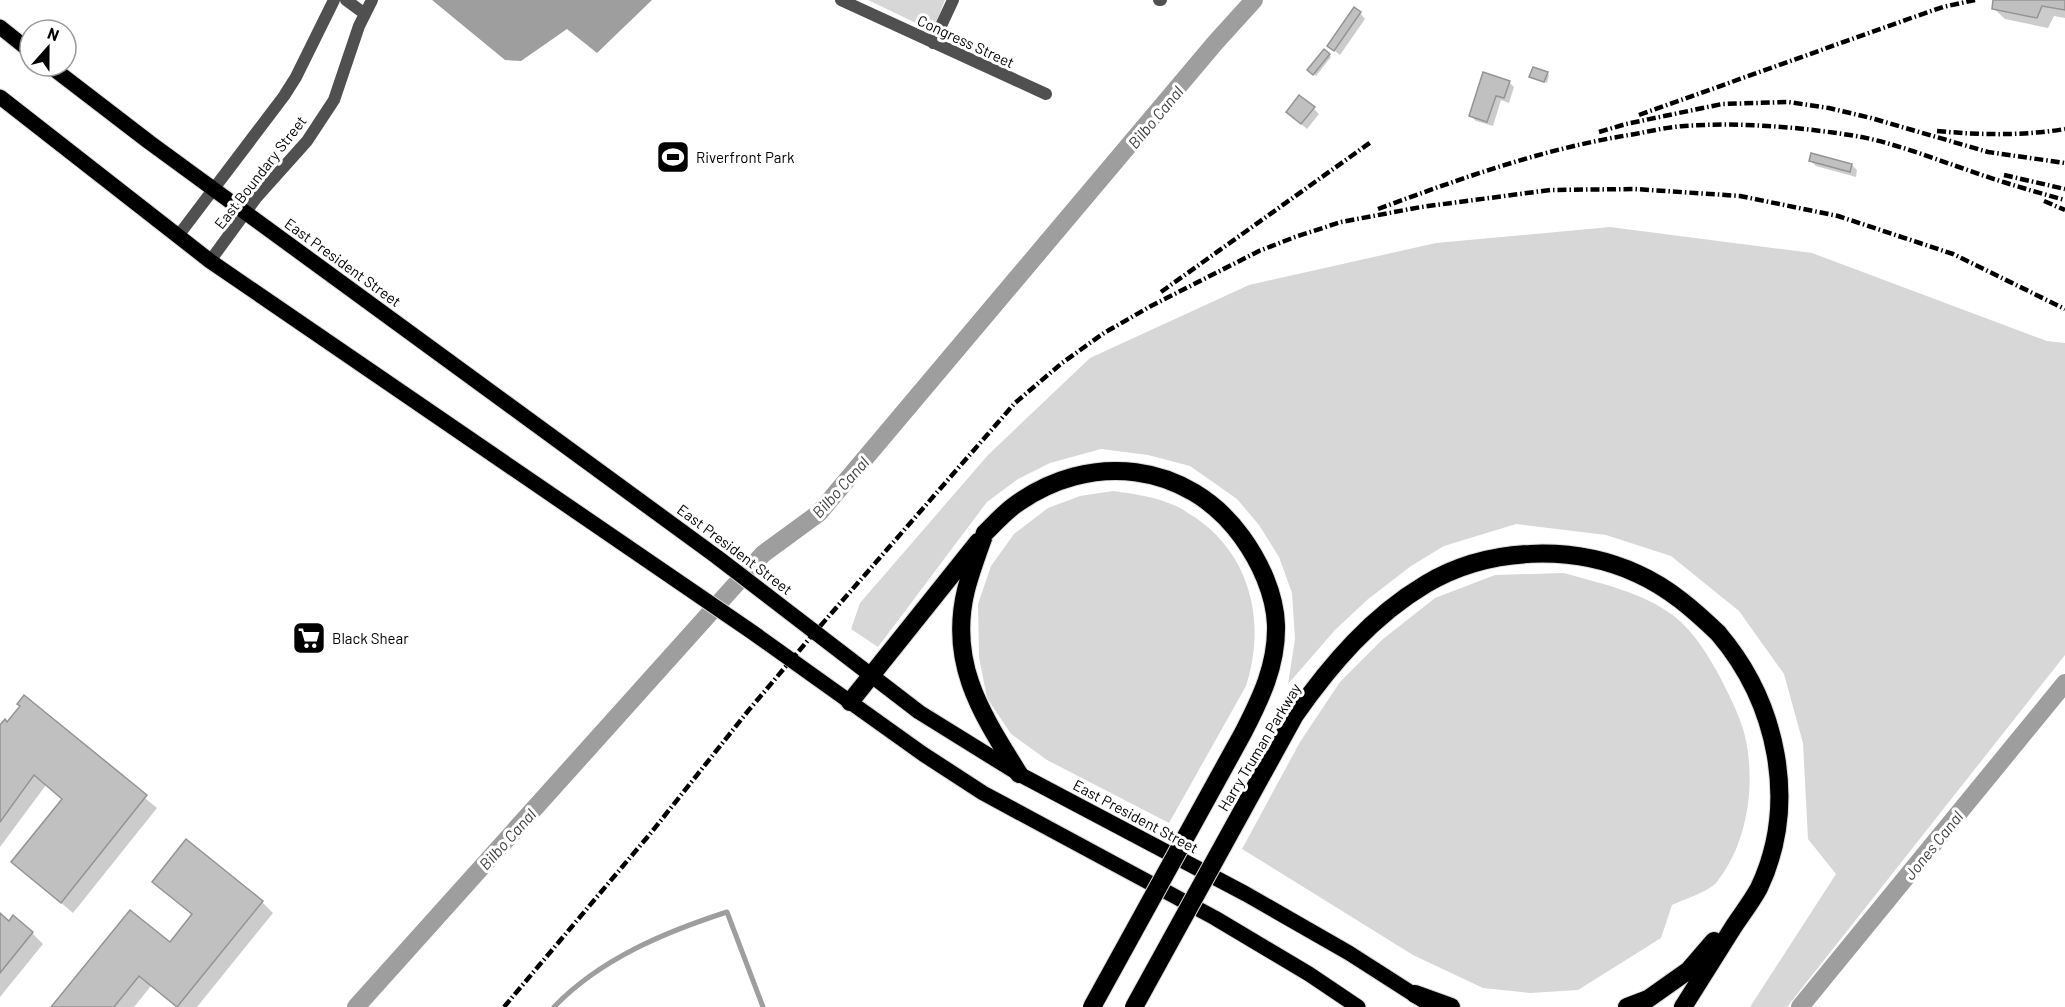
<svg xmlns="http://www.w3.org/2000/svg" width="2065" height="1007" font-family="Barlow,sans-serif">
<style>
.green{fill:#d7d7d7}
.water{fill:#9e9e9e}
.shadow{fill:#0003}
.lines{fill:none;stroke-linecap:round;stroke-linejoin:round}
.stream{stroke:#9e9e9e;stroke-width:5}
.canal{stroke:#9e9e9e;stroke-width:18}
.building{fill:#c0c0c0;stroke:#949494;stroke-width:1.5}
.primary-casing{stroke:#dbdbdb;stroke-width:17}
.motorway-casing{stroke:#dbdbdb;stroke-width:20}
.minor{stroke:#505050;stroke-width:12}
.primary{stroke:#000;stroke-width:15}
.motorway{stroke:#000;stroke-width:18}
.rail{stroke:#000;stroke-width:4.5;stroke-dasharray:9 3 1.5 3;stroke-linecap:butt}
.motorway-bridge-casing{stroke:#dbdbdb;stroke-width:20;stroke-linecap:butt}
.motorway-bridge{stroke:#000;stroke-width:18}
.labels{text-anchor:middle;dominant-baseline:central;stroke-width:6;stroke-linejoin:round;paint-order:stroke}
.street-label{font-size:15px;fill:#000;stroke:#fff}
.poi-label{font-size:15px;fill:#000;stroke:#fff;text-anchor:start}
.water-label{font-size:16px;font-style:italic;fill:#3f3f3f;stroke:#fff}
</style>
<rect width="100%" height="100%" fill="#fff"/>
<!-- green -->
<path class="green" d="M 868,0 L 945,0 L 937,20 L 930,26 L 920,25 Z
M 1610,227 L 1812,253 L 2047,341 L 2065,343 L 2065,655 L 1787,1007 L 1750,1007 L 1836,874 L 1808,839 L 1803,743 L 1784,674 L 1739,611 L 1671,556 L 1606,535 L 1516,524 L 1444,546 L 1411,566 L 1367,600 L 1335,630 L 1288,684 L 1295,639 L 1292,593 L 1279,557 L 1259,525 L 1237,499 L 1190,466 L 1148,455 L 1101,449 L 1050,463 L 1018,479 L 987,502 L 878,647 L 851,629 L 860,603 L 988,455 L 1090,358 L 1249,285 L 1436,243 Z
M 1113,491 C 1135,494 1156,497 1176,506 C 1183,509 1189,514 1196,518 C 1252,557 1266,624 1246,686 L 1169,823 L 1047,760 L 1011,734 L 987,698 L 979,657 L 978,604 L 991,566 L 1014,534 L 1048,508 L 1080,496 Z
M 1564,573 C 1602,584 1642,592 1674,616 C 1694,632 1708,655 1720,677 C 1729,695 1740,716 1745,736 C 1756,784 1748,844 1716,883 C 1709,891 1683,900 1672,905 L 1661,938 L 1578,990 L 1530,993 L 1483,988 L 1413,955 L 1242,849 L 1300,742 L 1340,682 L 1383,639 L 1435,598 L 1495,575 Z"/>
<!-- water -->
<path class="water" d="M 432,0 L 652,0 L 597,53 L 567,29 L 521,61 L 505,60 Z"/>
<!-- shadow -->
<path class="shadow" d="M 1995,0 L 2065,0 L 2065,18 L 2054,16 L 2048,28 L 2005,19 L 1993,8 Z
M 1360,13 L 1365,19 L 1340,55 L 1329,46 Z
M 1325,51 L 1331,57 L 1316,76 L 1309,70 Z
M 1547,73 L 1549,75 L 1547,83 L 1531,76 Z
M 1509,82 L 1514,87 L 1509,103 L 1501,100 L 1493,126 L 1476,121 L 1471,116 Z
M 1314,109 L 1319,114 L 1307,129 L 1293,117 Z
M 1811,161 L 1852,165 L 1857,170 L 1856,177 L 1816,166 Z
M 24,697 L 157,808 L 73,913 L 13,862 L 64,800 L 46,785 L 0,847 L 0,727 L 8,724 L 22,706 Z
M 154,882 L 262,902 L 273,913 L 197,1007 L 177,1007 L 151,986 L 134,1007 L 53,1007 L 170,944 L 193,916 Z
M 0,915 L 9,923 L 32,933 L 43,944 L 0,997 Z"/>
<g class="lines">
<!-- stream -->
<path class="stream" d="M 554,1007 C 600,959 665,932 727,912 L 763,1007"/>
<!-- canal -->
<path class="canal" d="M 356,1007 L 763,554 L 819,513 L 1215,43 L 1254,0
M 1800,1007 L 2065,683"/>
</g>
<!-- building -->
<path class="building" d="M 1993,0 L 2065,0 L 2065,10 L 2042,6 L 2037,18 L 1992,9 Z
M 1354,7 L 1361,12 L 1334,51 L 1327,46 Z
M 1324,49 L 1330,54 L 1313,75 L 1307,70 Z
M 1533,67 L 1548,72 L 1544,82 L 1529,77 Z
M 1483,72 L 1510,81 L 1504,98 L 1496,96 L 1487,122 L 1469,116 Z
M 1299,95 L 1315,107 L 1301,124 L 1286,112 Z
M 1811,153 L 1852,164 L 1850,172 L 1809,161 Z
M 24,695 L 147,795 L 61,903 L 11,862 L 62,799 L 34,775 L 0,822 L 0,725 L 5,719 L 7,722 L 20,706 L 17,704 Z
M 186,839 L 263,901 L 177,1007 L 139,976 L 114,1007 L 51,1007 L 130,910 L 170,942 L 192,914 L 152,882 Z
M 0,913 L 9,921 L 13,915 L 33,932 L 0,973 Z"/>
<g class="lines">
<defs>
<path id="primary" d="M 0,27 L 30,51
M 50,66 L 149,142 L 717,557 L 919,712 L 1019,774 L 1246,894 L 1349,953 L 1424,1001
M 0,97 L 210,261 L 752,632 L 923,754 L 983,793 L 1215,918 L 1309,974 L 1358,1007"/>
<path id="motorway" d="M 985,533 C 978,552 971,571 966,590 C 948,664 982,714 1019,774
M 850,702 L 978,542
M 1415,994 L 1451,1007
M 1627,1007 L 1648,999 L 1689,970 L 1714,941
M 1683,1007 C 1700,980 1717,953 1734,926 C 1742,914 1752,901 1759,888 C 1799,803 1777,702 1718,633"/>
</defs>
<!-- primary casing -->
<use href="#primary" class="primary-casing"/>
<!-- motorway casing -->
<use href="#motorway" class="motorway-casing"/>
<!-- minor -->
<path class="minor" d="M 346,0 L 365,14
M 841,0 L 1046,94
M 1159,0 L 1161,0
M 933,43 L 953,0
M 178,236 L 284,96 L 296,77 L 334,0
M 210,261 L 256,198 L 307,141 L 334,100 L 359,26 L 372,0"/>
<!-- primary -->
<use href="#primary" class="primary"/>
<!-- motorway -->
<use href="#motorway" class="motorway"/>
<!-- rail -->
<path class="rail" d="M 1639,115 L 1911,18 L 1943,7 L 1975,0
M 1937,131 C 1981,135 2022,136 2065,129
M 1599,132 L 1626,124 L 1722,104 L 1788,102 L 1829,108 L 1871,118 L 1988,152 L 2065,163
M 2004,175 L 2065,189
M 2044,201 L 2065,210
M 1378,209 C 1462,178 1545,148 1635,134 C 1651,131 1668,127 1684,126 C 1741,122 1800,127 1856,136 C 1890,142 1924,155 1956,166 C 1992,179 2028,190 2065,200
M 1161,292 L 1371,142
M 504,1007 L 650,834 L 748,711 L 815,632 L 1015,403 L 1062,363 L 1104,333 L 1151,306 L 1259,251 L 1295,237 L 1341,222 L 1421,207 L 1550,190 L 1635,189 L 1740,196 L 1838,216 L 1953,254 L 2065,309"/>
<defs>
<path id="motorway-bridge" d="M 985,533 C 995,523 1004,513 1015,505 C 1089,451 1187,461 1242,537 C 1260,562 1275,594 1276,625 C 1277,665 1261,698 1243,733 L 1092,1007
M 1134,1007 L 1295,715 C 1331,664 1372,616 1426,584 C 1488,547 1573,544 1638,574 C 1669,588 1694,610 1718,633"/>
</defs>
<!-- motorway-bridge casing -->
<use href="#motorway-bridge" class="motorway-bridge-casing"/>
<!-- motorway-bridge -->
<use href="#motorway-bridge" class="motorway-bridge"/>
</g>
<!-- icons -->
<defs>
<symbol id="stadium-square" viewBox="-11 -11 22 22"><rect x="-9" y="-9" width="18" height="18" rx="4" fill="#000" stroke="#fff"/><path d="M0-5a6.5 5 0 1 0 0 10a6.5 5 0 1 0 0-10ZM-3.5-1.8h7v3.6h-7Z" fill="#fff"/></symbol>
<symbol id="supermarket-square" viewBox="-11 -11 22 22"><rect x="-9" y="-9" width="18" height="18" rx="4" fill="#000" stroke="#fff"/><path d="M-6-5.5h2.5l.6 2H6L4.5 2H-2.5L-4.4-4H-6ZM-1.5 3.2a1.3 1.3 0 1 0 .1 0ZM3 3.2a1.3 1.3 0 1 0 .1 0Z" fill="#fff"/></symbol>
</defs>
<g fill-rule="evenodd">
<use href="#stadium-square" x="654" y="138" width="38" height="38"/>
<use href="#supermarket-square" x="290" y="619" width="38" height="38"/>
</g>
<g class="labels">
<!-- street labels -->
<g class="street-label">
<text transform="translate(966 41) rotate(25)">Congress Street</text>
<text transform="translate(260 172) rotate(-52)">East Boundary Street</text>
<text transform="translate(343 262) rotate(36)">East President Street</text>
<text transform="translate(735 549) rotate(37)">East President Street</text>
<text transform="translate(1259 747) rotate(-59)">Harry Truman Parkway</text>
<text transform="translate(1136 816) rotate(28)">East President Street</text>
</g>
<!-- poi labels -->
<g class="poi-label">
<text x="696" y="157">Riverfront Park</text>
<text x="332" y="638">Black Shear</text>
</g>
<!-- water labels -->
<g class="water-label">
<text transform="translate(1155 117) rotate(-50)">Bilbo Canal</text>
<text transform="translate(840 487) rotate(-48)">Bilbo Canal</text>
<text transform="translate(507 839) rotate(-48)">Bilbo Canal</text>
<text transform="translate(1933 845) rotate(-51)">Jones Canal</text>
</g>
</g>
<!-- north arrow -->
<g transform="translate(48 48) rotate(21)"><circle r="28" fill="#ffffff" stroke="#999999" stroke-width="1.5"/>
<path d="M0-4.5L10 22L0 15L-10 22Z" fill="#000000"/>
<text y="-9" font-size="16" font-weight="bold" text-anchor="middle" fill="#000000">N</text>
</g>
</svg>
